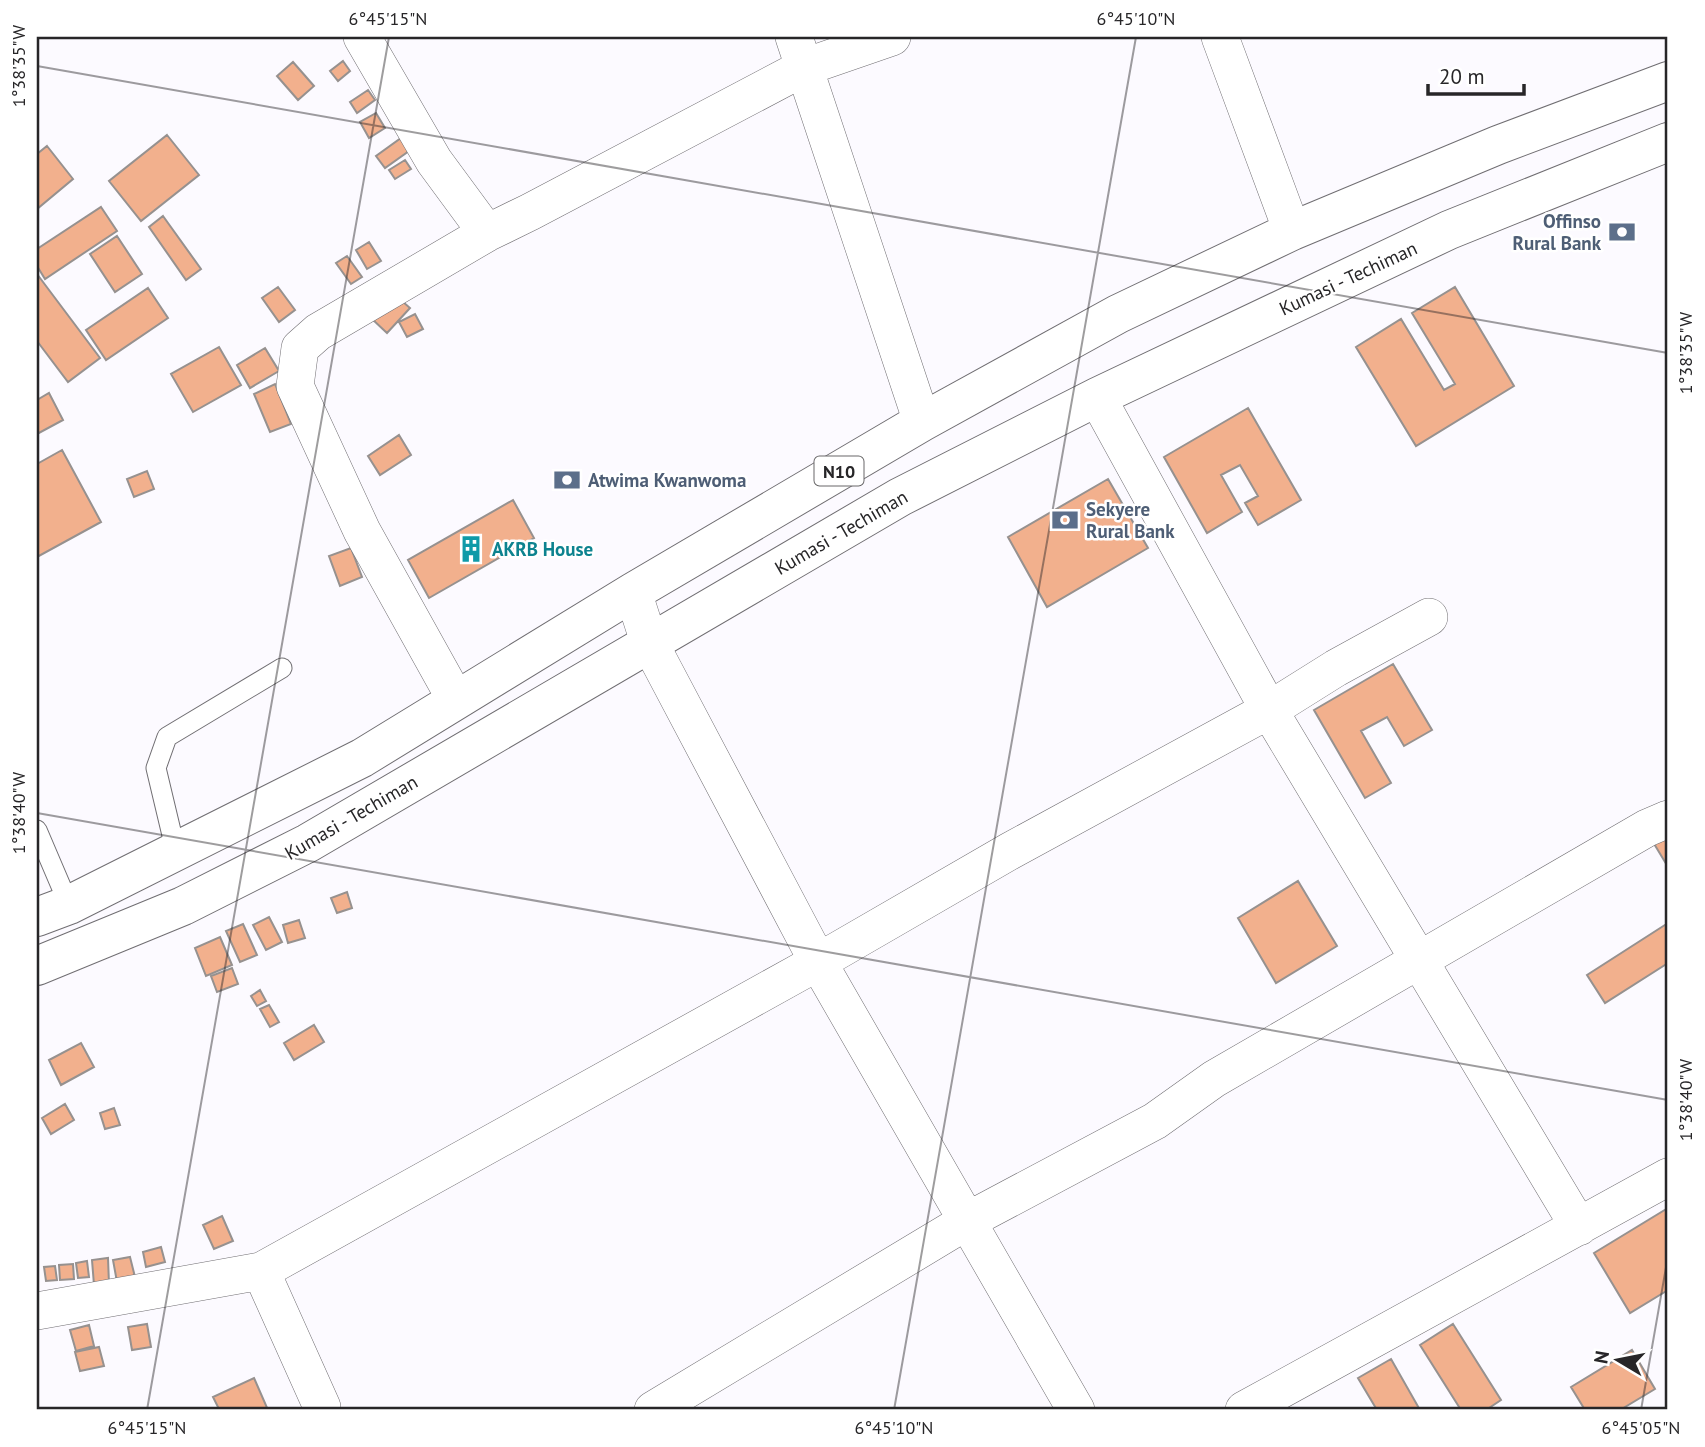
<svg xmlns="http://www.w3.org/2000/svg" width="1705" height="1447" font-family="'PT Sans',sans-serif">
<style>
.building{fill:#f2b08d;stroke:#96918f;stroke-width:2}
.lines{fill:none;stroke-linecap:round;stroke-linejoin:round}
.lane-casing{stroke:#706e72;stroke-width:21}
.street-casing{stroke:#706e72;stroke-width:38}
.highway-casing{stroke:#706e72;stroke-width:40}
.lane{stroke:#fff;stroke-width:19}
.street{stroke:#fff;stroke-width:37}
.highway{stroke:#fff;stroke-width:38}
.ticks{fill:none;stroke:#272628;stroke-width:2;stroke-opacity:0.45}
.labels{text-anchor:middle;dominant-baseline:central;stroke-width:5;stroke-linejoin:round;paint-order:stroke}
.shield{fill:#fff;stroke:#686768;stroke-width:2}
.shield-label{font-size:18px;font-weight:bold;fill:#272628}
.service-label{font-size:19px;font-weight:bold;fill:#4e5e75;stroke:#fff;text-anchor:start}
.street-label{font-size:19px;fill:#272628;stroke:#fff}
.culture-label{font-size:19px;font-weight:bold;fill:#0d838f;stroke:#fff;text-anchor:start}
.neatline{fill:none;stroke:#272628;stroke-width:2.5}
.ticks-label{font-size:18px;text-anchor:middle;fill:#272628}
</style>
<rect width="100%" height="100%" fill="#fcfaff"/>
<!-- building -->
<path class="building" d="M 343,61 L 350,71 L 338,81 L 330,71 Z
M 293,62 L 314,86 L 298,100 L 277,76 Z
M 368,90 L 375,100 L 357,113 L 350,102 Z
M 376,113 L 385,128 L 369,138 L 360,122 Z
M 167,135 L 199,175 L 141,221 L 109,181 Z
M 401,138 L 409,151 L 385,168 L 376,156 Z
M 47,146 L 73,179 L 37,209 L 37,154 Z
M 405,160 L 411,169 L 395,179 L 389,170 Z
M 101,207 L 117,231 L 45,279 L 37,266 L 37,249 Z
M 163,216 L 201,269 L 186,280 L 149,227 Z
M 117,236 L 142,274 L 115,292 L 90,254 Z
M 369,242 L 381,261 L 367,269 L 356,250 Z
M 347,256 L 362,277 L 351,284 L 336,263 Z
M 37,274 L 100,358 L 68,382 L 37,341 Z
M 278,287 L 295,310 L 279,322 L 262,298 Z
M 1455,287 L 1514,386 L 1416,446 L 1356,347 L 1401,319 L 1444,390 L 1455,384 L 1412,313 Z
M 148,288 L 168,318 L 106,360 L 86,330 Z
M 394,294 L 410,308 L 387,333 L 372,319 Z
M 415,314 L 423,329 L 407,337 L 399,322 Z
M 219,347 L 241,385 L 193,412 L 171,374 Z
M 265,348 L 279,371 L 250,388 L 237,365 Z
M 275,384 L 291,424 L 270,432 L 254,394 Z
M 49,393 L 63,420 L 37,434 L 37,400 Z
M 1248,408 L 1301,500 L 1258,525 L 1245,503 L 1258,496 L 1240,465 L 1221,475 L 1242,512 L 1207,533 L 1164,457 Z
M 399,435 L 411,455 L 380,475 L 368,456 Z
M 62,450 L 101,522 L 37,557 L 37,464 Z
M 147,471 L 154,489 L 134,497 L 127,479 Z
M 1108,479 L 1148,548 L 1047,607 L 1008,537 Z
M 513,500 L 534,538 L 429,598 L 408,560 Z
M 351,548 L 362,577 L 340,586 L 329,556 Z
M 1393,664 L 1432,730 L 1404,746 L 1387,717 L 1361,731 L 1391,783 L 1365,798 L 1314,710 Z
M 1668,826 L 1668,867 L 1650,837 Z
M 1298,881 L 1337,946 L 1276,983 L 1238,918 Z
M 347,892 L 352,908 L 337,913 L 331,898 Z
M 269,917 L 282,942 L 266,950 L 253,925 Z
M 299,920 L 305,938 L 288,943 L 283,925 Z
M 1668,923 L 1668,963 L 1605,1003 L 1587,975 Z
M 243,924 L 257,955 L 240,962 L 226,931 Z
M 220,937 L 232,965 L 206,976 L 195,948 Z
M 232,968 L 238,984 L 217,992 L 211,976 Z
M 260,990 L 266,1001 L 257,1006 L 251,996 Z
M 269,1005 L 279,1022 L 270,1027 L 260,1009 Z
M 314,1025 L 324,1042 L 294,1060 L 284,1043 Z
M 81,1043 L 94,1067 L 61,1085 L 49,1060 Z
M 65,1104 L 74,1120 L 51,1134 L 42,1118 Z
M 114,1108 L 120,1125 L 105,1129 L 100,1113 Z
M 1668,1208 L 1668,1290 L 1630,1313 L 1594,1253 Z
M 222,1216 L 233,1241 L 214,1249 L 203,1225 Z
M 161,1247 L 165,1262 L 146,1267 L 143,1252 Z
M 130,1257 L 135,1277 L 117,1282 L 113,1260 Z
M 108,1258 L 109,1284 L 94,1285 L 92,1260 Z
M 87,1261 L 89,1277 L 78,1278 L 76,1263 Z
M 73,1264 L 74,1279 L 60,1280 L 59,1265 Z
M 55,1266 L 57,1280 L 46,1281 L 44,1267 Z
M 147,1324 L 151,1347 L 132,1350 L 128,1327 Z
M 1453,1324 L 1501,1400 L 1486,1410 L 1461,1410 L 1420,1345 Z
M 89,1325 L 94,1346 L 76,1351 L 70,1330 Z
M 99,1347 L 104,1366 L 80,1371 L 75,1352 Z
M 1632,1350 L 1655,1389 L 1620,1410 L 1585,1410 L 1571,1387 Z
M 1391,1359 L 1420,1410 L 1377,1410 L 1358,1378 Z
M 254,1378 L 268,1410 L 217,1410 L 219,1409 L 213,1397 Z"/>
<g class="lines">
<defs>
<path id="lane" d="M 37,830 L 69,905
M 176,852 L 156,768 L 167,737 L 282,668"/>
<path id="street" d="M 362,37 L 434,161 L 487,233
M 794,37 L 922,422
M 1220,37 L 1292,231
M 1097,397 L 1269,710 L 1579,1227
M 633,592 L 649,642 L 818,962 L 1076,1410
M 456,700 L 362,531 L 295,386 L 300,348 L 318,332 L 487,233 L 530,212 L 805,67 L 892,37
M 261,1271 L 322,1407
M 37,1311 L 261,1271 L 818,962 L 1010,851 L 1269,710 L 1336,668 L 1429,617
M 653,1410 L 967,1221 L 1155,1121 L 1214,1079 L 1647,828 L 1668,819
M 1244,1410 L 1668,1177"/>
<path id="highway" d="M 37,917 L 69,905 L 362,758 L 633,592 L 922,422 L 1118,314 L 1292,231 L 1498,145 L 1668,81
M 37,966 L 183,906 L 308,843 L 900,497 L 1097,397 L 1449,230 L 1668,142"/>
</defs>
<!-- lane casing -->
<use href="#lane" class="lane-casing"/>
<!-- street casing -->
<use href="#street" class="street-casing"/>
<!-- highway casing -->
<use href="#highway" class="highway-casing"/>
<!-- lane -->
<use href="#lane" class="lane"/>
<!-- street -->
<use href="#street" class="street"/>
<!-- highway -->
<use href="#highway" class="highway"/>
</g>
<!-- ticks -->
<path class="ticks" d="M 37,66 L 1668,353M 37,813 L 1668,1100M 147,1410 L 389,37M 894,1410 L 1136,37M 1641,1410 L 1668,1256"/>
<!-- icons -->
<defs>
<symbol id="bank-bare" viewBox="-9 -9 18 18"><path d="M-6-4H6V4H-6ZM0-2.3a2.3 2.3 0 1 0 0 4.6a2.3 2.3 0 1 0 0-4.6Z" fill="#5c6f8a" stroke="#fff" stroke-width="2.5" paint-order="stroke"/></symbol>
<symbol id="building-bare" viewBox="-9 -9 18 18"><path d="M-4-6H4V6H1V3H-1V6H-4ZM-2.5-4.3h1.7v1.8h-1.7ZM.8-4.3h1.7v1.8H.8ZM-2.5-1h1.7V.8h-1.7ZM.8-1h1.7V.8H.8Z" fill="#0f9aa8" stroke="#fff" stroke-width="2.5" paint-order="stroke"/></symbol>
</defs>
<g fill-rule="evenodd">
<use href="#bank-bare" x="1603" y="213" width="38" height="38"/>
<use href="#bank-bare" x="548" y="461" width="38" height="38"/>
<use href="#bank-bare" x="1046" y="501" width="38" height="38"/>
<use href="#building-bare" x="452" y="530" width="38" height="38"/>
</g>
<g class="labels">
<!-- shield labels -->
<rect class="shield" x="814.5" y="456.5" width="49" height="29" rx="5"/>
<g class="shield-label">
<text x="839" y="471">N10</text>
</g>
<!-- service labels -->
<g class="service-label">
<text x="1601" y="221" text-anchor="end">Offinso<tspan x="1601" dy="22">Rural Bank</tspan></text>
<text x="588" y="480">Atwima Kwanwoma</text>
<text x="1086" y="509">Sekyere<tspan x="1086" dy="22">Rural Bank</tspan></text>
</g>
<!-- street labels -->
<g class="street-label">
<text transform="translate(1348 278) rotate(-25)">Kumasi - Techiman</text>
<text transform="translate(841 532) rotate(-30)">Kumasi - Techiman</text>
<text transform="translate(351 817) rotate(-30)">Kumasi - Techiman</text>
</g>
<!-- culture labels -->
<g class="culture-label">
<text x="492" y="549">AKRB House</text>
</g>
</g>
<!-- border -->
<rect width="1705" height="1447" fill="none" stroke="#ffffff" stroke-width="77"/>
<!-- north arrow -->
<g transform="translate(1618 1360) rotate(280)" stroke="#ffffff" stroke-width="5" paint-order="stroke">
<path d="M0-5L12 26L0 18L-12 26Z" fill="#272628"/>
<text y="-10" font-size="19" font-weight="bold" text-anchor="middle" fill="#272628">N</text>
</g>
<!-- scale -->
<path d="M1428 84v10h96v-10" fill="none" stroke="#272628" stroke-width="3.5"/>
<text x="1439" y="84" font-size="21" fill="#272628" stroke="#ffffff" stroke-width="5" paint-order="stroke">20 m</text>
<rect x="38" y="38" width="1628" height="1370" class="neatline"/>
<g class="ticks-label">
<text x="388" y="25">6°45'15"N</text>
<text x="1136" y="25">6°45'10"N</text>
<text transform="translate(19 66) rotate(-90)" y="6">1°38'35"W</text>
<text transform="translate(1686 353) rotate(-90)" y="6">1°38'35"W</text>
<text transform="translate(19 813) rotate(-90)" y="6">1°38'40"W</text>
<text transform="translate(1686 1100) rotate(-90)" y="6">1°38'40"W</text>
<text x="147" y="1434">6°45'15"N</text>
<text x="894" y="1434">6°45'10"N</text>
<text x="1641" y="1434">6°45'05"N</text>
</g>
</svg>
